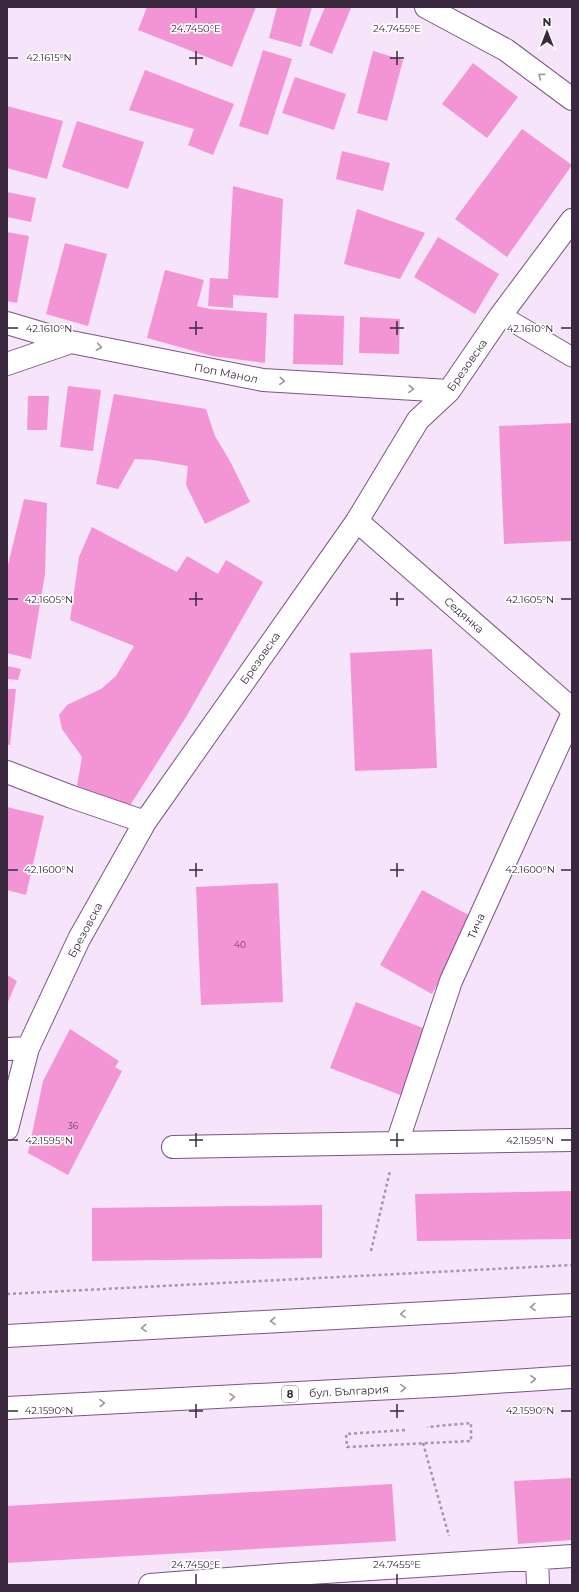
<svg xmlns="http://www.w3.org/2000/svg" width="579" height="1592" font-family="Montserrat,sans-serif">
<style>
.building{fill:#f395d4}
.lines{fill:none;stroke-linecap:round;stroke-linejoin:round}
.service-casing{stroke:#7c5485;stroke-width:21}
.minor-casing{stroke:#7c5485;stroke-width:24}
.primary-casing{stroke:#7c5485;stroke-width:24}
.path{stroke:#a694aa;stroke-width:2.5;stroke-dasharray:3 3;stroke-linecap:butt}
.service{stroke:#fff;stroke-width:19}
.minor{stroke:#fff;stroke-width:22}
.primary{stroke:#fff;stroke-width:22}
.oneway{stroke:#9c949e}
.ticks{fill:none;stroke:#3a283e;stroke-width:1.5}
.labels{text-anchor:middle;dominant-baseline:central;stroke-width:3.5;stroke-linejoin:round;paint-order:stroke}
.number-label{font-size:9px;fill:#684364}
.shield{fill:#fff;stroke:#756878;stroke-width:1}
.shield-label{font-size:10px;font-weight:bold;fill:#3a283e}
.street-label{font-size:11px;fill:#3a283e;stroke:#fff}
.ticks-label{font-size:10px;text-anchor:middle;fill:#3a283e;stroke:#fff;stroke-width:3.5;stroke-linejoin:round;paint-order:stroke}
</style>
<rect width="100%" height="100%" fill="#f6e4fa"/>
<!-- building -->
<path class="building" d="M 147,7 L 256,7 L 232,67 L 138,30 Z
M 277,7 L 312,7 L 301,47 L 269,38 Z
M 325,7 L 351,8 L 332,54 L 309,45 Z
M 263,50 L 292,59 L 268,135 L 239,126 Z
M 373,51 L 403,60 L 387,121 L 357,113 Z
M 473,63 L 518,97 L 487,138 L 442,104 Z
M 145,70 L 234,104 L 213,155 L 188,145 L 194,129 L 129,110 Z
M 295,77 L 346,94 L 334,130 L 282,113 Z
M 7,106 L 63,121 L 47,179 L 7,168 Z
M 77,121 L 144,142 L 128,189 L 62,167 Z
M 522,129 L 572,165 L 507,257 L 455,219 Z
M 342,151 L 390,163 L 383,191 L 336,179 Z
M 233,186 L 283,199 L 278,298 L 233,295 L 233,308 L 208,306 L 210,278 L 228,279 Z
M 7,192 L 36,198 L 31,222 L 7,217 Z
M 357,209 L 425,233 L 400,279 L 344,264 Z
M 7,232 L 29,236 L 17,303 L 7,301 Z
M 438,237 L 499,274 L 475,314 L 414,277 Z
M 65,243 L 107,254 L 88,326 L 46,314 Z
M 165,270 L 204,280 L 197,306 L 210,309 L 267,313 L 265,363 L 212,356 L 147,338 Z
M 294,314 L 344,316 L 343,365 L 293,364 Z
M 360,317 L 400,319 L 399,354 L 359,353 Z
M 68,386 L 101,390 L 93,451 L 60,447 Z
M 114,394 L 206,409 L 215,436 L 231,463 L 250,502 L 205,524 L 186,485 L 188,466 L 153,460 L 135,459 L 118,489 L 96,484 Z
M 28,396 L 49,396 L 47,430 L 27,430 Z
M 572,423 L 572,541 L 504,544 L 499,426 Z
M 24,499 L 47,503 L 45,574 L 31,659 L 7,653 L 7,569 Z
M 92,527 L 177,572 L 187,556 L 218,574 L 226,560 L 263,582 L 186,717 L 129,807 L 76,791 L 82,757 L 62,729 L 59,715 L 67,705 L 101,689 L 116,676 L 134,646 L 70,620 L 79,557 Z
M 432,649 L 437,768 L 355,771 L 350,653 Z
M 7,666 L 21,669 L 18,680 L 7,679 Z
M 7,689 L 16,689 L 10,745 L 7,745 Z
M 7,807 L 44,816 L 26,895 L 7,890 Z
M 278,883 L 283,1002 L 201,1005 L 196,887 Z
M 422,890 L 474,918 L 432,994 L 380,965 Z
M 7,975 L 17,981 L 7,1004 Z
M 356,1002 L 428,1030 L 403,1096 L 330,1068 Z
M 70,1029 L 119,1061 L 115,1067 L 122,1071 L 68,1175 L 28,1153 L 43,1081 Z
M 572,1191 L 572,1239 L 417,1241 L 415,1194 Z
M 322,1205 L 322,1258 L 92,1261 L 92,1208 Z
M 572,1478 L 572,1540 L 518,1544 L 514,1481 Z
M 392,1484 L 396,1541 L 7,1563 L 7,1506 Z"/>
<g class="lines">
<defs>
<path id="service" d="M 501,315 L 572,357"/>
<path id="minor" d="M 426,7 L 506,50 L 572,99
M 7,323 L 71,342 L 263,380 L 449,391
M 7,364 L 71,342
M 357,521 L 572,709
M 7,772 L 72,797 L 145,822
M 7,1049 L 28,1048
M 7,1129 L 28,1048 L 79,939 L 145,822 L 357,521 L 418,420 L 449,391 L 501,315 L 572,220
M 397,1143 L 451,981 L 572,715
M 173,1147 L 572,1140
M 537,1559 L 538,1585
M 150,1585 L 279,1575 L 572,1556"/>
<path id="primary" d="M 7,1336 L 572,1305
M 7,1408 L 451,1385 L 572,1377"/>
</defs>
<!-- service casing -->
<use href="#service" class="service-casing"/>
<!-- minor casing -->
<use href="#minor" class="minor-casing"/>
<!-- primary casing -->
<use href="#primary" class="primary-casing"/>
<!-- path -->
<path class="path" d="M 371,1251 L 390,1171
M 7,1294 L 572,1265
M 405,1430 L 346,1434 L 347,1447 L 471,1441 L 471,1423 L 427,1427
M 423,1443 L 449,1536"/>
<!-- service -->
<use href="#service" class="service"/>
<!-- minor -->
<use href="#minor" class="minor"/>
<!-- primary -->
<use href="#primary" class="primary"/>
</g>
<!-- one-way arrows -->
<defs><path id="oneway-chevron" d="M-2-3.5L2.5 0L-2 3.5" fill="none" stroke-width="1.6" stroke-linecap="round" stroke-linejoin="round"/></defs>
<g class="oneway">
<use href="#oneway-chevron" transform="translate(541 76) rotate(-143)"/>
<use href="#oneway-chevron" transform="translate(99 347) rotate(11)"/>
<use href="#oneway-chevron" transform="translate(282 381) rotate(3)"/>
<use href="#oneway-chevron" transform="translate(411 389) rotate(3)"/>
<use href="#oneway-chevron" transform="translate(533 1307) rotate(177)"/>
<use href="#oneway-chevron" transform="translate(403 1314) rotate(177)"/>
<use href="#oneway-chevron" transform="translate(273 1321) rotate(177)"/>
<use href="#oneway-chevron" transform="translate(144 1328) rotate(177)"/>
<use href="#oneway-chevron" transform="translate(533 1379) rotate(-4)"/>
<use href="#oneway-chevron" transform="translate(403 1388) rotate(-3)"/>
<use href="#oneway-chevron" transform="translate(232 1397) rotate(-3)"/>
<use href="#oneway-chevron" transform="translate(102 1403) rotate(-3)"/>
</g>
<!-- ticks -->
<path class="ticks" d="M 196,8 L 196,18M 397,8 L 397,18M 196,51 L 196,65M 397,51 L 397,65M 8,58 L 18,58M 189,58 L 203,58M 390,58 L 404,58M 196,321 L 196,335M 397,321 L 397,335M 8,328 L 18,328M 189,328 L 203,328M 390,328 L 404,328M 561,328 L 571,328M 196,592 L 196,606M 397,592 L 397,606M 8,599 L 18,599M 189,599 L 203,599M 390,599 L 404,599M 561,599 L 571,599M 196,863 L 196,877M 397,863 L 397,877M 8,870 L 18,870M 189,870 L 203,870M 390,870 L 404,870M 561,870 L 571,870M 196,1133 L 196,1147M 397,1133 L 397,1147M 8,1140 L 18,1140M 189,1140 L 203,1140M 390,1140 L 404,1140M 561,1140 L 571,1140M 196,1404 L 196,1418M 397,1404 L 397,1418M 8,1411 L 18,1411M 189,1411 L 203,1411M 390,1411 L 404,1411M 561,1411 L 571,1411M 196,1574 L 196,1584M 397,1574 L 397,1584"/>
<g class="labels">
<!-- number labels -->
<g class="number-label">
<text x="240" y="944">40</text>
<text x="73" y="1125">36</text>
</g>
<!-- shield labels -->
<rect class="shield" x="282" y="1386" width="16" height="16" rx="3"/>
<g class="shield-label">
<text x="290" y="1394">8</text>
</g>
<!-- street labels -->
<g class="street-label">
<text transform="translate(467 365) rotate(-55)">Брезовска</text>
<text transform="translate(226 373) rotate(11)">Поп Манол</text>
<text transform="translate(464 615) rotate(41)">Седянка</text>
<text transform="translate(260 658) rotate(-55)">Брезовска</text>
<text transform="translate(476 926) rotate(-66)">Тича</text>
<text transform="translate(85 930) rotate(-62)">Брезовска</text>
<text transform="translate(349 1391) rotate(-3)">бул. България</text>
</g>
</g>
<g class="ticks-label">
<text x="196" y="32">24.7450°E</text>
<text x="397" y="32">24.7455°E</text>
<text x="49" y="61">42.1615°N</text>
<text x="49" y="332">42.1610°N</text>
<text x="530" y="332">42.1610°N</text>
<text x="49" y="603">42.1605°N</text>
<text x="530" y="603">42.1605°N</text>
<text x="49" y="873">42.1600°N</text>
<text x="530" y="873">42.1600°N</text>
<text x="49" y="1144">42.1595°N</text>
<text x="530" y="1144">42.1595°N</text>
<text x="49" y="1414">42.1590°N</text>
<text x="530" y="1414">42.1590°N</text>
<text x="196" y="1568">24.7450°E</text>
<text x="397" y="1568">24.7455°E</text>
</g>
<!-- border -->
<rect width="579" height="1592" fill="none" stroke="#3a283e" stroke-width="16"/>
<!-- north arrow -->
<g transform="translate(547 32)" stroke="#ffffff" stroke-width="3" paint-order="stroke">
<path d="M0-3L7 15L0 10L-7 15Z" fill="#3a283e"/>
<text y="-6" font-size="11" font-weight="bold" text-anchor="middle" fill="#3a283e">N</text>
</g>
</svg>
